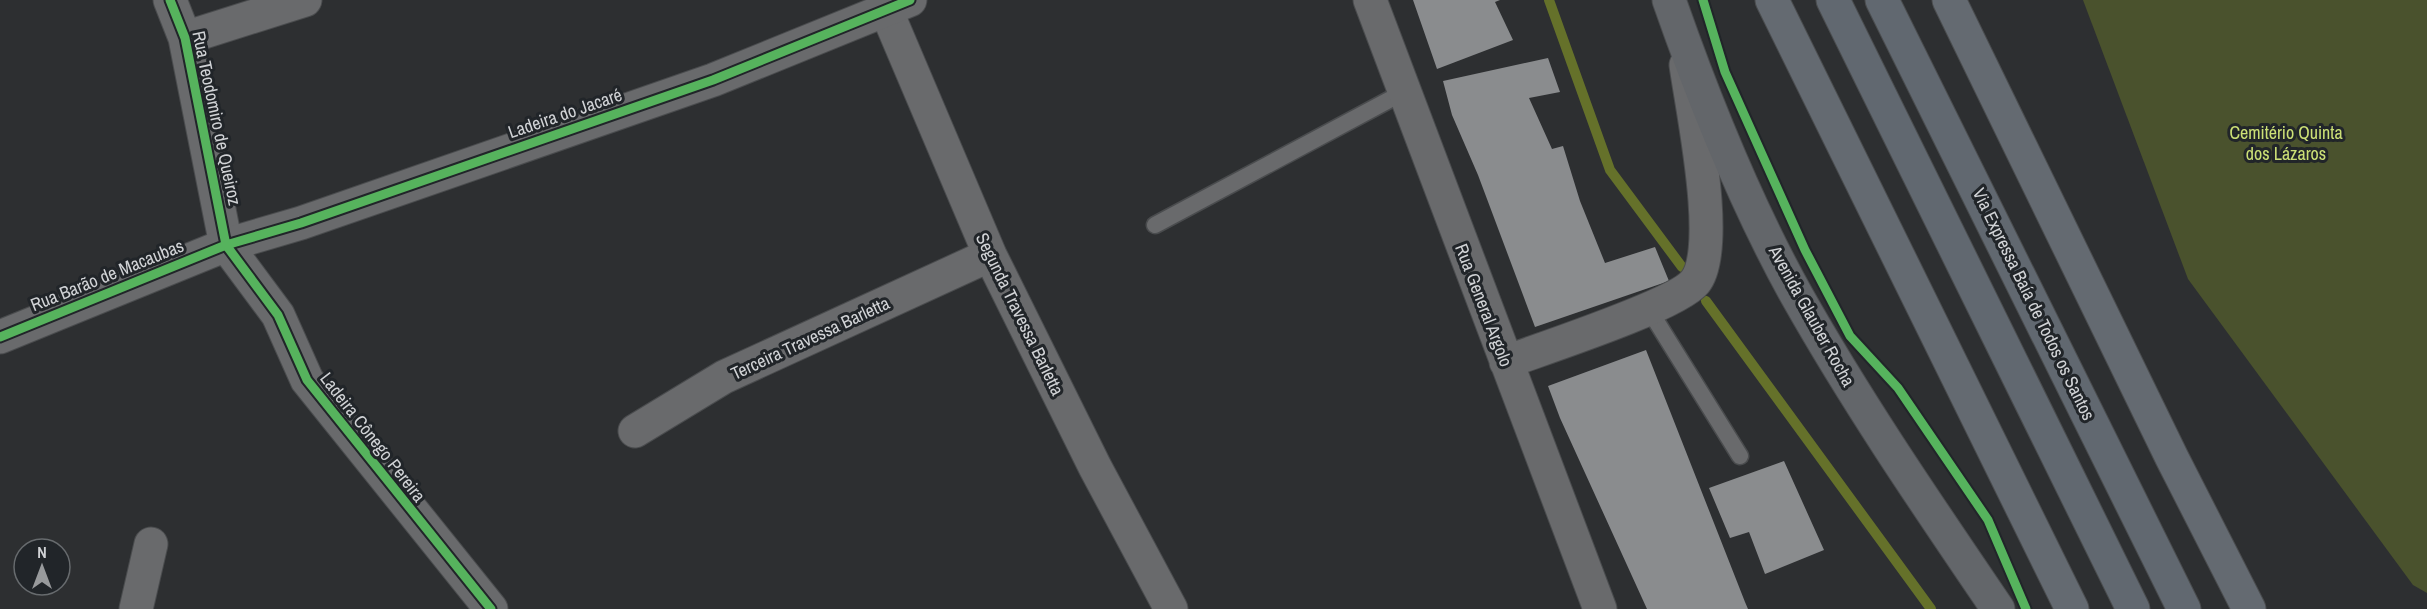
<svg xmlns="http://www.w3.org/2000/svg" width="2427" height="609" font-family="'Archivo Narrow',sans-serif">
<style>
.green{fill:#4a522d}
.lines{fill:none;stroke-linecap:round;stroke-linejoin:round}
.stream{stroke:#65712a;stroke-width:10}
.building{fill:#8a8c8e}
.service-casing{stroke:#4a4c4e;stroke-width:19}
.minor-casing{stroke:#4a4c4e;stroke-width:35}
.tertiary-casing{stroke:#4a4c4e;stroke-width:35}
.secondary-casing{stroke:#4a4c4e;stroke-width:35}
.primary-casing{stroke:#4a4c4e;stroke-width:35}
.trunk-casing{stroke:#4a4c4e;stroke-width:35}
.service{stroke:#696a6c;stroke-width:16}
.minor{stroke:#696a6c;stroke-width:33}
.tertiary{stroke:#696a6c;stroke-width:33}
.secondary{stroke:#63666a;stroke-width:33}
.primary{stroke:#646a71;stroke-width:33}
.trunk{stroke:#616870;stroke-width:33}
.cycleway-casing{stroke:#212529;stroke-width:13}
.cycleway{stroke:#56b35d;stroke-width:9}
.labels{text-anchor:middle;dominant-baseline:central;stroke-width:6;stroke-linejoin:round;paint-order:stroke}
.street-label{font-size:18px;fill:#d1d3d6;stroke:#212529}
.park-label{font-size:18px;fill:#cce076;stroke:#212529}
</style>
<rect width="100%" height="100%" fill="#2d2f31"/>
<!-- green -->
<path class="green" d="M 2083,0 L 2427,0 L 2427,593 L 2413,585 L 2188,279 Z"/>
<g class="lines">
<!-- stream -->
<path class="stream" d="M 1549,0 L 1610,170 L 1682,267
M 1706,301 L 1931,609"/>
</g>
<!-- building -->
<path class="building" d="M 1413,0 L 1500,0 L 1495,2 L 1513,40 L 1437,69 Z
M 1548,58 L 1560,92 L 1529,98 L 1552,149 L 1563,146 L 1580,201 L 1605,263 L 1655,247 L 1669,281 L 1535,327 L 1478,175 L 1452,115 L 1443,81 Z
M 1646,350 L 1745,602 L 1748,609 L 1647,609 L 1560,418 L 1548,386 Z
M 1784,461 L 1824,550 L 1765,574 L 1749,532 L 1730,538 L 1709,488 Z"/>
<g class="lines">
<defs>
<path id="service" d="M 1155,225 L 1404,92
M 1648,308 L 1740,456"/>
<path id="minor" d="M 170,0 L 185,38 L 226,245
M 886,10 L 990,255 L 1095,467 L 1171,609
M 185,38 L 305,0
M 635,431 L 724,377 L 990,255
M 136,609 L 151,544"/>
<path id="tertiary" d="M 1370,0 L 1600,609
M 226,245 L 278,315 L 307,380 L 491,609
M 0,337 L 226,245 L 301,223 L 713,80 L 910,0
M 1506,362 C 1541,349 1677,305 1695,282 C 1722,249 1692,109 1686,65"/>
<path id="secondary" d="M 1669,0 C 1704,100 1745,203 1797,296 C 1858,404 1928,506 1998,609"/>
<path id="primary" d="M 1772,0 L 2072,609
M 1949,0 L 2172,458 L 2249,609"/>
<path id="trunk" d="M 1833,0 L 2133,609
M 1882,0 L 2184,609"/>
</defs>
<!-- service casing -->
<use href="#service" class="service-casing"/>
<!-- minor casing -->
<use href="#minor" class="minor-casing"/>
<!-- tertiary casing -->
<use href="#tertiary" class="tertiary-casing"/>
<!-- secondary casing -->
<use href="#secondary" class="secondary-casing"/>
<!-- primary casing -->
<use href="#primary" class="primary-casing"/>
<!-- trunk casing -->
<use href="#trunk" class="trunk-casing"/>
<!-- service -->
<use href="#service" class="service"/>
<!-- minor -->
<use href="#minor" class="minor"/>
<!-- tertiary -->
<use href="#tertiary" class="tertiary"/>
<!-- secondary -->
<use href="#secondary" class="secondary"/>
<!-- primary -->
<use href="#primary" class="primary"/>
<!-- trunk -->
<use href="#trunk" class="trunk"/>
<defs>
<path id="cycleway" d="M 170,0 L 185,38 L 226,245 L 278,315 L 307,380 L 491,609
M 1703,0 L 1725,72 L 1805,250 L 1850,336 L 1898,388 L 1988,520 L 2026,609
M 0,337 L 226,245 L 301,223 L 713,80 L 910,0"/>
</defs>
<!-- cycleway casing -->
<use href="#cycleway" class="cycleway-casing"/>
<!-- cycleway -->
<use href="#cycleway" class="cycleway"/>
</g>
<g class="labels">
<!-- street labels -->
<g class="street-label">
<text transform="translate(565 113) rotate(-19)">Ladeira do Jacaré</text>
<text transform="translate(217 118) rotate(78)">Rua Teodomiro de Queiroz</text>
<text transform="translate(107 275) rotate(-22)">Rua Barão de Macaubas</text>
<text transform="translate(2034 304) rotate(64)">Via Expressa Baía de Todos os Santos</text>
<text transform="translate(1484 305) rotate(69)">Rua General Argolo</text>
<text transform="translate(1020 314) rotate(64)">Segunda Travessa Barletta</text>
<text transform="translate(1812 316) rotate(61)">Avenida Glauber Rocha</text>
<text transform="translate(810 338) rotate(-25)">Terceira Travessa Barletta</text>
<text transform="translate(373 437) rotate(52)">Ladeira Cônego Pereira</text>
</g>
<!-- park labels -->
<g class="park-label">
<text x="2286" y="132">Cemitério Quinta<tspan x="2286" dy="21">dos Lázaros</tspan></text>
</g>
</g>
<!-- north arrow -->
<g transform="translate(42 567)"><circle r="28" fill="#212529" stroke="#676b6e" stroke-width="1.5"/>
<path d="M0-4.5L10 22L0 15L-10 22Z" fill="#989a9c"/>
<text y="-9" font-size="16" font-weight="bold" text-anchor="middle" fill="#d1d3d6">N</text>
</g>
</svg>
